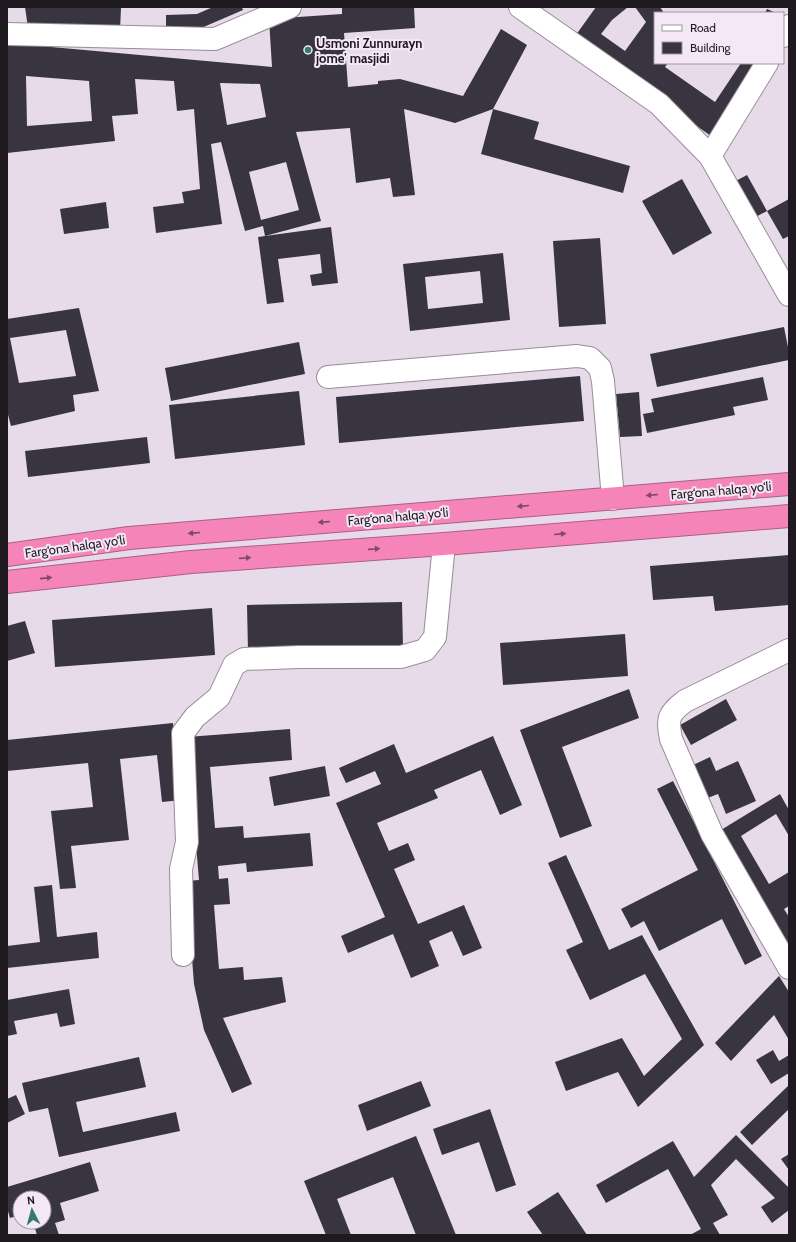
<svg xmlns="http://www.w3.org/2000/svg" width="796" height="1242" font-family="Cabin,sans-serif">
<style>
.building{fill:#383541;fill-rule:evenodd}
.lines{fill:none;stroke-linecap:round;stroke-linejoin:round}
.minor-casing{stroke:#988c98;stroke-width:24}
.highway-casing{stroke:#aa6083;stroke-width:24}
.minor{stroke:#fff;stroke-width:22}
.highway{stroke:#f585b9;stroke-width:22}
.oneway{fill:#7f4a64}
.poi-dot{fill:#327a75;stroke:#f5e8f6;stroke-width:1.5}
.labels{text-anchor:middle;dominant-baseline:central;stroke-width:4;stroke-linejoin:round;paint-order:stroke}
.poi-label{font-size:13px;font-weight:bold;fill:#1f1a1f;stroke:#f5e8f6;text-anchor:start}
.street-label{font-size:13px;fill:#1f1a1f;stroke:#f5e8f6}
</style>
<rect width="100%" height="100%" fill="#e8dbe9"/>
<!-- building -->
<path class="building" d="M 25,7 L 121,8 L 120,30 L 28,28 Z
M 213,7 L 242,7 L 243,10 L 192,32 L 166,33 L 166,15 L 197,14 Z
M 342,7 L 414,7 L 415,28 L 344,33 L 348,87 L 378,84 L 378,81 L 400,79 L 463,96 L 501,29 L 527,45 L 493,109 L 539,122 L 534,139 L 630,166 L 623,193 L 481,154 L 493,109 L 455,123 L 404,109 L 415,195 L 393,197 L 390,178 L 356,183 L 350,128 L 296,132 L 321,221 L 265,236 L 331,227 L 338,283 L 312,286 L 310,275 L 322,273 L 320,254 L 278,259 L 284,302 L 267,304 L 258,237 L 265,236 L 263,226 L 245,231 L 221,142 L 211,144 L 222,224 L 156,233 L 153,207 L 184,203 L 182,192 L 200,189 L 194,109 L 177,111 L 174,81 L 135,79 L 138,114 L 112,116 L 115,141 L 7,153 L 7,43 L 272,67 L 269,19 L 342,14 ZM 26,76 L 89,81 L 92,121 L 27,126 ZM 220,83 L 260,84 L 266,117 L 227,125 ZM 286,162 L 299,210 L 261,220 L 249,172 Z
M 596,7 L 628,7 L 612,20 L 601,34 L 625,51 L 646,22 L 635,7 L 660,7 L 664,13 L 655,13 L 655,63 L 668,63 L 665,67 L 715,102 L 741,63 L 760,63 L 711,136 L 573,39 Z
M 767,9 L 776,13 L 765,13 Z
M 747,175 L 767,211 L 750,220 L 730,184 Z
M 682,179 L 712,233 L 673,255 L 642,201 Z
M 789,199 L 789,236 L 783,239 L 767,211 Z
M 106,202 L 109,228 L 64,234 L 60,209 Z
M 600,238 L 606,324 L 559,327 L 553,241 Z
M 503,253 L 510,320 L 410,331 L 403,264 ZM 480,271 L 483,303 L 428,309 L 425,277 Z
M 79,308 L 99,391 L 73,395 L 75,411 L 11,426 L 7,411 L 7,319 ZM 66,330 L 76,376 L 19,383 L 10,338 Z
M 784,327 L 789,352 L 789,360 L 657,387 L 650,354 Z
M 299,342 L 305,374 L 171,401 L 165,368 Z
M 580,376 L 584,421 L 339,443 L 336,397 Z
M 763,377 L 768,400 L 733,407 L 735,415 L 647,433 L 643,414 L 654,412 L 651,399 Z
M 299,391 L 305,445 L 175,459 L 169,405 Z
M 639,392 L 642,436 L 620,437 L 616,394 Z
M 147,437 L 150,463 L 28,477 L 25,451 Z
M 789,555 L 789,605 L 715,611 L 713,596 L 653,600 L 650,566 Z
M 402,602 L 403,647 L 248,651 L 247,605 Z
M 212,608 L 215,655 L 55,667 L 52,620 Z
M 25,621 L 35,653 L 7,661 L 7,626 Z
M 625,634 L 628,676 L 503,685 L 500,643 Z
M 629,689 L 639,718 L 562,747 L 592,826 L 560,838 L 520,730 Z
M 726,699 L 737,720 L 691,745 L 680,725 Z
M 173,723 L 182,800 L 162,802 L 157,755 L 120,759 L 129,840 L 71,846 L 76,888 L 60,889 L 51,811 L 93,807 L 88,763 L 7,771 L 7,740 Z
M 290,729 L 292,760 L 210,767 L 215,828 L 243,826 L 244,838 L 310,833 L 313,866 L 247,872 L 246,863 L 218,866 L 219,879 L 228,878 L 230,904 L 214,905 L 219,969 L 243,967 L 244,980 L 282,977 L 286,1002 L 223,1018 L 252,1084 L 232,1093 L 204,1030 L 194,984 L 186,881 L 199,880 L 187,737 Z
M 493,736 L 522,805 L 500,815 L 481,770 L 434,790 L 438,798 L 377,823 L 389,851 L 408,843 L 415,860 L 394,869 L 418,924 L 464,905 L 482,948 L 463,956 L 452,931 L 429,941 L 439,966 L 411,978 L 393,934 L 348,953 L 341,936 L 385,917 L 336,803 L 381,784 L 375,771 L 346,783 L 339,768 L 394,744 L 406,773 Z
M 710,757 L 716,771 L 738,761 L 756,801 L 726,814 L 718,794 L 705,799 L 691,766 Z
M 325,766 L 330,796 L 274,806 L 269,777 Z
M 673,781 L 762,956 L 745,965 L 722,919 L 659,951 L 644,921 L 631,928 L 621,909 L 698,870 L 657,789 Z
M 780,794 L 789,810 L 789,836 L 776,814 L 741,836 L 769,884 L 789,872 L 789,906 L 784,909 L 789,917 L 789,955 L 716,833 Z
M 566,855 L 609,950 L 642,935 L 704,1045 L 638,1107 L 618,1072 L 566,1091 L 555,1062 L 622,1038 L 644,1076 L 682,1039 L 645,974 L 590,1000 L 566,950 L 583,942 L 548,863 Z
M 52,885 L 57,937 L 97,932 L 99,958 L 7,968 L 7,946 L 40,942 L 34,887 Z
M 779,976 L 789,992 L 789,1040 L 774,1015 L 731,1061 L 715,1043 Z
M 69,989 L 75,1024 L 60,1027 L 57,1013 L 14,1021 L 17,1034 L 7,1036 L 7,1000 Z
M 773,1050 L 779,1061 L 789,1055 L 789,1073 L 771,1084 L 756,1060 Z
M 139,1057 L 146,1087 L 76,1102 L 83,1132 L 176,1112 L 180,1131 L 59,1157 L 48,1108 L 29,1112 L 22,1083 Z
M 421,1081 L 431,1106 L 367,1131 L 358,1105 Z
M 789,1085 L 789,1109 L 752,1145 L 740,1132 Z
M 16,1095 L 25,1114 L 7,1123 L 7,1099 Z
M 490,1109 L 516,1185 L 496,1192 L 479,1142 L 442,1155 L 433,1129 Z
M 736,1135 L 789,1188 L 789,1210 L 772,1223 L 761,1207 L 775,1198 L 736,1159 L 711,1185 L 728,1215 L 713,1223 L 720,1235 L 690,1235 L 701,1229 L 668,1169 L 606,1203 L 596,1185 L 673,1141 L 694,1177 Z
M 416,1136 L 456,1235 L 416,1235 L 393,1177 L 337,1199 L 351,1235 L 326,1235 L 304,1181 Z
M 789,1154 L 789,1170 L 781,1159 Z
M 90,1162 L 99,1191 L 60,1203 L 65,1220 L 55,1223 L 59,1235 L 37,1235 L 33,1222 L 44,1222 L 44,1198 L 20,1198 L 20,1215 L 10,1218 L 7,1208 L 7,1187 Z
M 558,1192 L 587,1235 L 543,1235 L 527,1212 Z"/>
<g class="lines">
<defs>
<path id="minor" d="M 520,7 L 659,104 L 710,156 L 789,295
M 7,34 L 215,39 L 290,7
M 783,36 L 789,26
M 710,156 L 767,63
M 328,377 L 577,356 L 590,358 L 600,368 L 603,381 L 613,499
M 789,650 L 685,701 C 668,714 667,718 671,739 L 712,834 L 789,968
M 183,955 L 181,869 L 187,842 L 183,733 L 195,717 L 219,697 L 234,665 L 244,659 L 299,657 L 401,657 L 425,650 L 435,637 L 444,544"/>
<path id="highway" d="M 7,555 L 129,538 L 789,484
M 7,582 L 191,562 L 444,544 L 789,516"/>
</defs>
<!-- minor casing -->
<use href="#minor" class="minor-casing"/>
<!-- highway casing -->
<use href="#highway" class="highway-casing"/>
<!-- minor -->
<use href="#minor" class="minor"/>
<!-- highway -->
<use href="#highway" class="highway"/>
</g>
<!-- one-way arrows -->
<defs><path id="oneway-solid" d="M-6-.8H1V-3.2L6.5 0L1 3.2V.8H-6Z"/></defs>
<g class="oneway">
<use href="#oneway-solid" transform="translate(652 495) rotate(175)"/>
<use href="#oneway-solid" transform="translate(523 506) rotate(175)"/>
<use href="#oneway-solid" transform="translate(324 522) rotate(175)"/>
<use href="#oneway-solid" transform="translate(194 533) rotate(175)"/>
<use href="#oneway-solid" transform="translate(560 534) rotate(-5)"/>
<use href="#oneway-solid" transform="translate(374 549) rotate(-4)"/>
<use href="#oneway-solid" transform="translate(245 558) rotate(-4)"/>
<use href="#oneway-solid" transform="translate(46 578) rotate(-6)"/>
</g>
<!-- markers -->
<circle class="poi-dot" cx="308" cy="50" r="4"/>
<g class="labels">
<!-- poi labels -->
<g class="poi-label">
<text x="316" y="43">Usmoni Zunnurayn<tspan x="316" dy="15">jome' masjidi</tspan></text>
</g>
<!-- street labels -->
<g class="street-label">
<text transform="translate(721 490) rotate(-5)">Farg‘ona halqa yo‘li</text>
<text transform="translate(398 516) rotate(-5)">Farg‘ona halqa yo‘li</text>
<text transform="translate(75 546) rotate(-8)">Farg‘ona halqa yo‘li</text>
</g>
</g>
<!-- border -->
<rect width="796" height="1242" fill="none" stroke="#1f1a1f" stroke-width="16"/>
<!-- legend -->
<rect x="654" y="12" width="130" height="52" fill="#f5e8f6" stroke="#9f96a0"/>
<rect x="662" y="25" width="20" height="6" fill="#ffffff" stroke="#9f96a0"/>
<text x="690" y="32" font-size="12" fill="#1f1a1f">Road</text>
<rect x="662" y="42" width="20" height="12" fill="#383541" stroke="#9f96a0"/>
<text x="690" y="52" font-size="12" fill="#1f1a1f">Building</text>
<!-- north arrow -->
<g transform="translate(32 1210) rotate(354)"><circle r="19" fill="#f5e8f6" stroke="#9f96a0"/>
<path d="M0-3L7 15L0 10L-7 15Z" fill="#327a75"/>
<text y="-6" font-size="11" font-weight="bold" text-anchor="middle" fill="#1f1a1f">N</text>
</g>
</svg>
